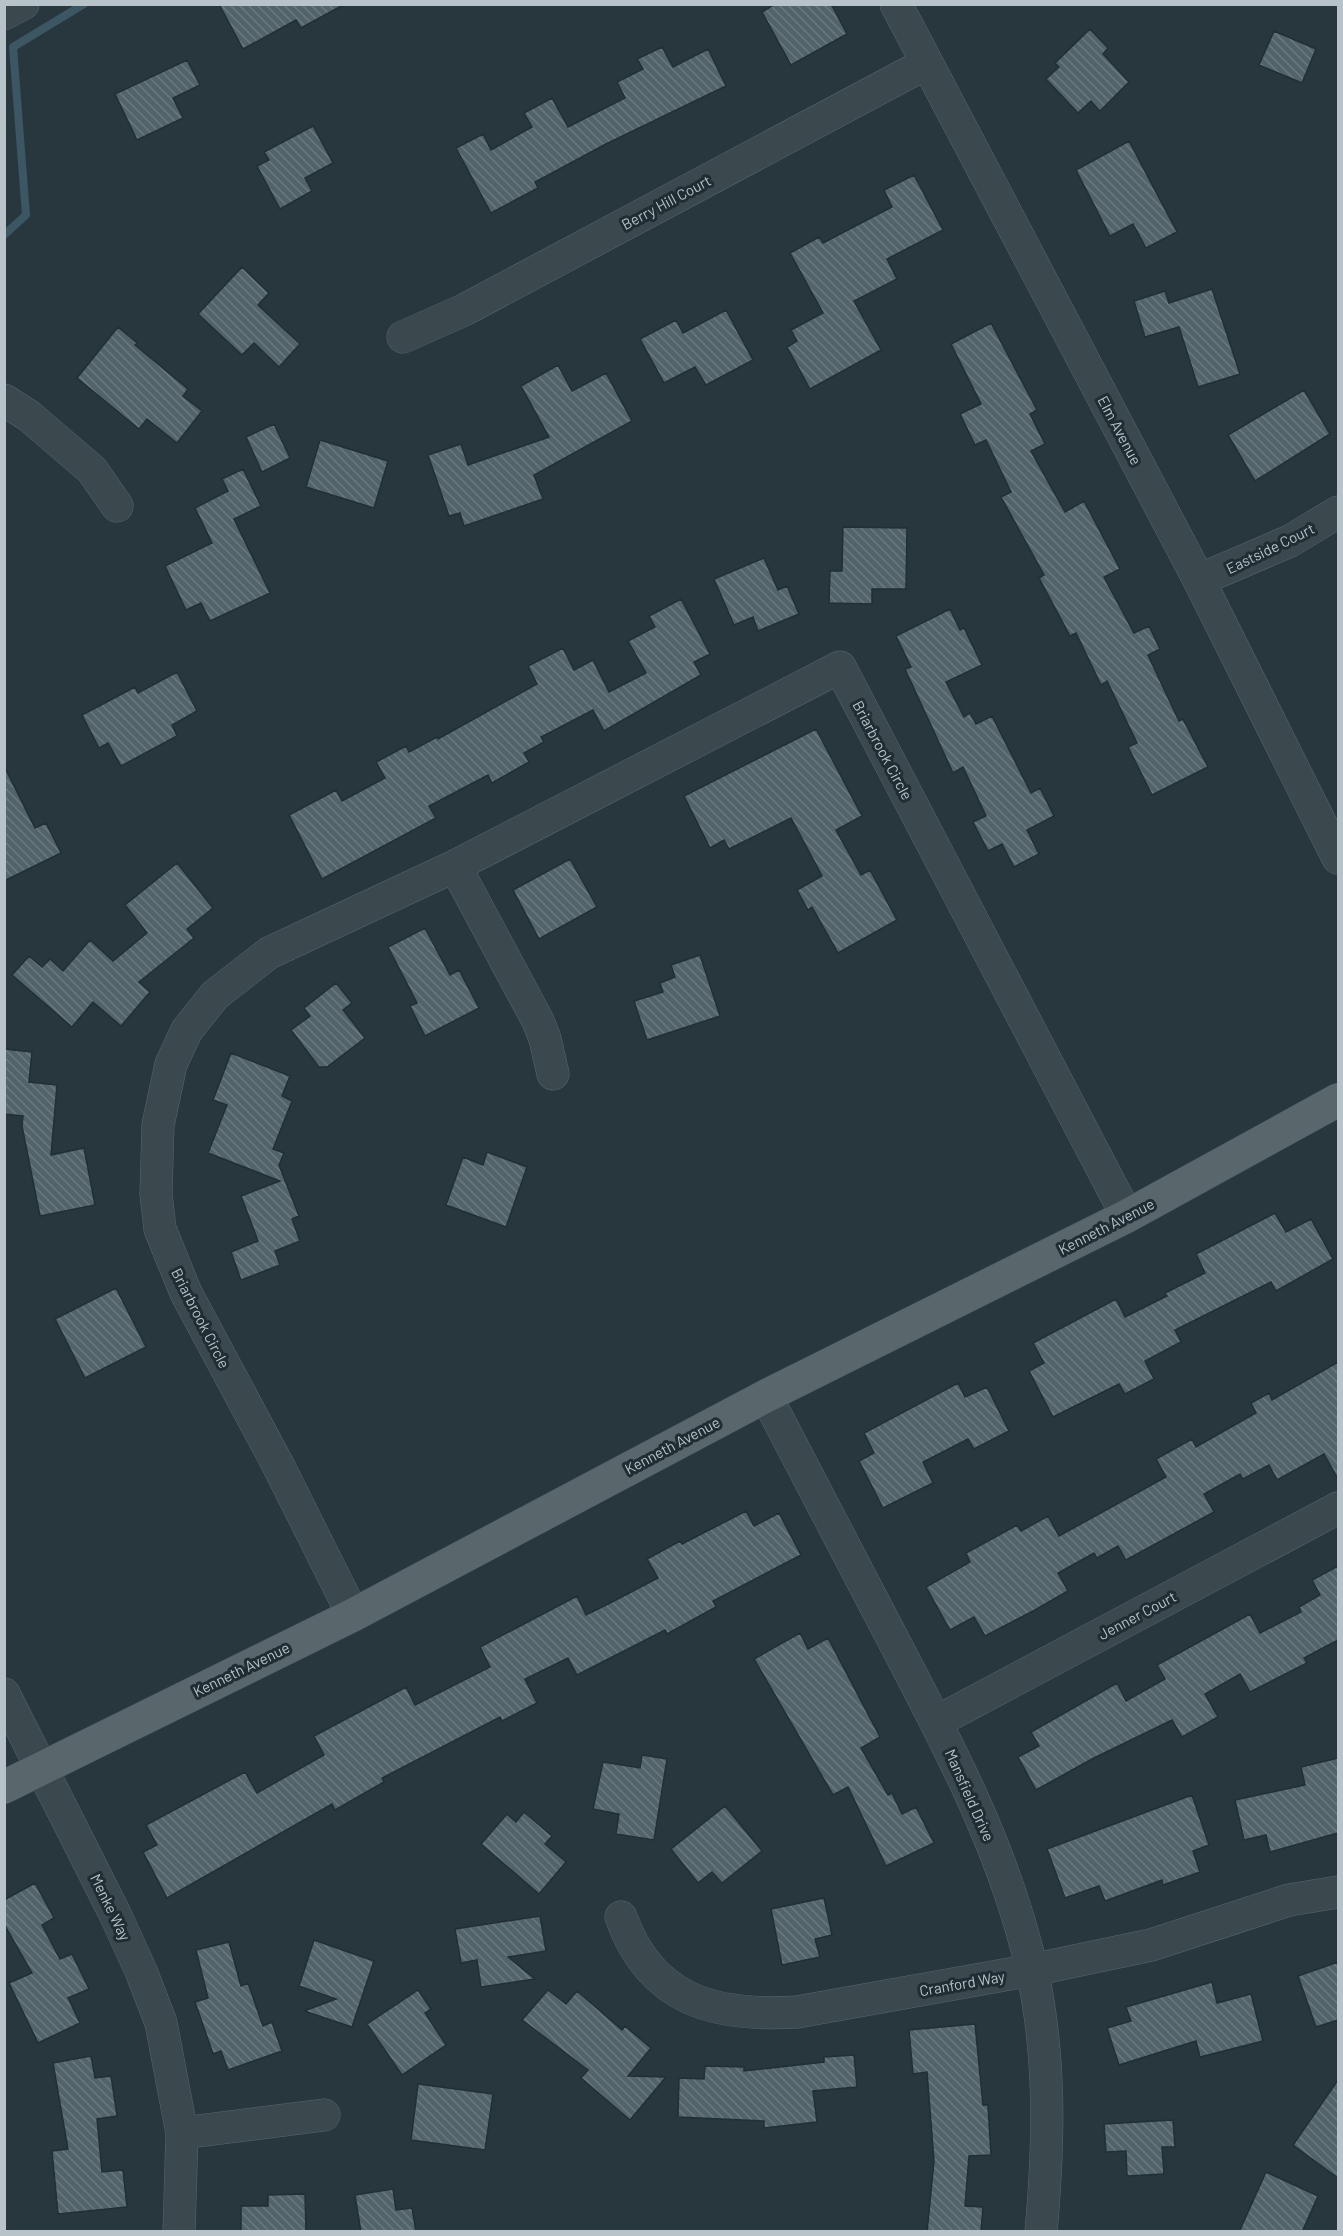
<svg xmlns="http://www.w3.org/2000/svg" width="1343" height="2236" font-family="Barlow,sans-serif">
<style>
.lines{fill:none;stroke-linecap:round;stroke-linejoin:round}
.stream{stroke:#3c5763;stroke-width:8}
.building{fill:url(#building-back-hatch);stroke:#222f35;stroke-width:1.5}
.minor-casing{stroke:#59666b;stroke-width:33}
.major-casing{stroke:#47545a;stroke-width:34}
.minor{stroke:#3b484e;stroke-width:32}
.major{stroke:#59676d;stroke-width:33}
.labels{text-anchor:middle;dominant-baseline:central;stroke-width:6;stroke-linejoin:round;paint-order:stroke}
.street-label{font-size:15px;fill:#b7c3c8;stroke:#202d33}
</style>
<defs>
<pattern id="building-back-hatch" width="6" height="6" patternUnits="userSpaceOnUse" patternTransform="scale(1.5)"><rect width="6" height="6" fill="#52646a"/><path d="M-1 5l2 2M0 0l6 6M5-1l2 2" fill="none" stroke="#69797e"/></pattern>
</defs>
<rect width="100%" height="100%" fill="#27373d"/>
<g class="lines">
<!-- stream -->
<path class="stream" d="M 4,235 L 26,215 L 13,47 L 84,4"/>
</g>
<!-- building -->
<path class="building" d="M 219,4 L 345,4 L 301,28 L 296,20 L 243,49 Z
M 775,4 L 831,4 L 847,34 L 791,65 L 762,12 Z
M 1090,29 L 1108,48 L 1103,54 L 1129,82 L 1100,111 L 1091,101 L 1078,113 L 1046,79 L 1059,67 L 1055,63 Z
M 1274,31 L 1316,49 L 1302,83 L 1259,65 Z
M 662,47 L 673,67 L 708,49 L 726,86 L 606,144 L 535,182 L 538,188 L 491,213 L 456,148 L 483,134 L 491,150 L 532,127 L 524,113 L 552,98 L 568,127 L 625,98 L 617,82 L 643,69 L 637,59 Z
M 187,60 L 200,85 L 173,98 L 183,118 L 137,140 L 115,94 Z
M 313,126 L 333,163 L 305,178 L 312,191 L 280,209 L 257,166 L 269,160 L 264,152 Z
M 1129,141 L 1177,232 L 1146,248 L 1133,224 L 1110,236 L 1076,170 Z
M 914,175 L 943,230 L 887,259 L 897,279 L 854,301 L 881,350 L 810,389 L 787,347 L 797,341 L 791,330 L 823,313 L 790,253 L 819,237 L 823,243 L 892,207 L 884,190 Z
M 242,267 L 269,293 L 258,305 L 300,344 L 279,367 L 254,343 L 242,355 L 198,314 Z
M 1212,289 L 1240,374 L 1198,387 L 1179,327 L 1145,337 L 1134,301 L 1165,291 L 1169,303 Z
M 726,310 L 753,360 L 706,385 L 695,367 L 664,383 L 640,339 L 676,320 L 683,333 Z
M 991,323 L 1037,410 L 1030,414 L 1045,444 L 1031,451 L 1065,512 L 1084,501 L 1120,569 L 1104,577 L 1134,633 L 1149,626 L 1160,649 L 1148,655 L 1179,721 L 1183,719 L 1208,767 L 1152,795 L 1128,747 L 1137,743 L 1107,681 L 1101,685 L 1076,633 L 1070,636 L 1039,578 L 1044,575 L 1001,497 L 1011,492 L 986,440 L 975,445 L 960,414 L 981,404 L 951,344 Z
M 118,327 L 137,343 L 135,345 L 188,389 L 183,396 L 202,411 L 177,443 L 147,419 L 139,429 L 77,378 Z
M 558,365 L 572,391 L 606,373 L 632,421 L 534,475 L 543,499 L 464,526 L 460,513 L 449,516 L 428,455 L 461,444 L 468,465 L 549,437 L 521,386 Z
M 1304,390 L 1330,434 L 1255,481 L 1228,435 Z
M 274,424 L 290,458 L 262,472 L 246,437 Z
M 320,440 L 388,461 L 374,508 L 306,487 Z
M 243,469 L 261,506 L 234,519 L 270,593 L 210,621 L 201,603 L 186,610 L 165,566 L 212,543 L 195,508 L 228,491 L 222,479 Z
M 843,527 L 907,528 L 906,589 L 872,589 L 872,604 L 829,603 L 830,571 L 842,571 Z
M 764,558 L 778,590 L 787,586 L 799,614 L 758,631 L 753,617 L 734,625 L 714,579 Z
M 681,599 L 710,654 L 694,662 L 701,675 L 604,731 L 593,710 L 541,737 L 544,742 L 524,753 L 529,762 L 492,783 L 488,775 L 429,806 L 436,818 L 322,879 L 289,815 L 336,790 L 342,801 L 385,778 L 376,762 L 406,746 L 409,752 L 437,737 L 438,739 L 537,684 L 528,666 L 563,648 L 574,670 L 593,660 L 609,692 L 646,673 L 628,641 L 655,627 L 649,616 Z
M 950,609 L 960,630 L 964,628 L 982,665 L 946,682 L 964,717 L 970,713 L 976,724 L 992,716 L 1031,793 L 1040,788 L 1054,816 L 1027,830 L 1039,854 L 1014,867 L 1002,844 L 988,851 L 973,822 L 986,816 L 963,767 L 953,773 L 905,669 L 911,667 L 896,636 Z
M 177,672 L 197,711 L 172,725 L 177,736 L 121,766 L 108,743 L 99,748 L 82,715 L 135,687 L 138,693 Z
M 816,729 L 862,816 L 836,830 L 861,875 L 870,870 L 897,920 L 838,953 L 812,907 L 808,910 L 797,890 L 822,876 L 791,818 L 729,849 L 724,840 L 710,848 L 684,796 Z
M 4,766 L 35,828 L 46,823 L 61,853 L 4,881 Z
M 570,859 L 597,907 L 539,939 L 513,890 Z
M 177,863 L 213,908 L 187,929 L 194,938 L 139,982 L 150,992 L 121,1026 L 93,1002 L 72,1027 L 12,975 L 29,956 L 42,967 L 50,959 L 63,971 L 90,940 L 113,961 L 147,933 L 125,905 Z
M 425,928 L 450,975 L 459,970 L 479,1008 L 425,1036 L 410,1006 L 417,1003 L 388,947 Z
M 700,955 L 720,1016 L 647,1040 L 634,1001 L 663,992 L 660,983 L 675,977 L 671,965 Z
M 336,983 L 352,1003 L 343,1010 L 365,1038 L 327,1067 L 319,1067 L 291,1030 L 310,1016 L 304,1008 Z
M 4,1049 L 32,1052 L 29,1082 L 57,1085 L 51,1155 L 84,1148 L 95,1205 L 40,1216 L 22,1126 L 23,1116 L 4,1114 Z
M 231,1053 L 290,1076 L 282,1096 L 292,1101 L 273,1149 L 284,1153 L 279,1165 L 299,1216 L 292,1219 L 300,1241 L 275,1251 L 280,1265 L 241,1280 L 231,1252 L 258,1241 L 241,1196 L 280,1181 L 208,1153 L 227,1105 L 213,1100 Z
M 487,1152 L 527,1167 L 506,1227 L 446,1205 L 463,1157 L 483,1165 Z
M 1275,1213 L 1286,1232 L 1311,1219 L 1333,1259 L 1276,1291 L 1271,1282 L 1175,1330 L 1181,1342 L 1145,1361 L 1154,1379 L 1125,1394 L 1119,1384 L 1053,1417 L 1029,1371 L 1044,1363 L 1033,1343 L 1116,1299 L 1125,1317 L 1167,1296 L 1165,1293 L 1205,1273 L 1196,1254 Z
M 116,1288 L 146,1347 L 85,1378 L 55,1319 Z
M 1338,1362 L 1338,1479 L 1324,1454 L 1277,1480 L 1269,1465 L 1243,1479 L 1240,1474 L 1204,1494 L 1214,1512 L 1126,1560 L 1118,1546 L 1097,1558 L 1094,1553 L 1058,1573 L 1068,1591 L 1035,1610 L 985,1636 L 974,1617 L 950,1630 L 926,1587 L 970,1562 L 966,1553 L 1017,1525 L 1021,1531 L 1048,1516 L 1059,1536 L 1166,1477 L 1156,1459 L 1192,1439 L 1196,1447 L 1256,1413 L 1251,1403 L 1269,1393 L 1272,1400 Z
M 958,1383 L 965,1397 L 987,1387 L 1009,1431 L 974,1449 L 968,1439 L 923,1462 L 933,1483 L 883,1508 L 859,1461 L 874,1453 L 864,1433 Z
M 746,1511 L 754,1526 L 779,1513 L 801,1555 L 713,1601 L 716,1607 L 667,1634 L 665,1630 L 577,1675 L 568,1658 L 525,1679 L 537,1703 L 502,1721 L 500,1717 L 382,1778 L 384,1782 L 335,1810 L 332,1804 L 167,1898 L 143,1852 L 157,1845 L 146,1825 L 245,1772 L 257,1793 L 324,1755 L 314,1736 L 406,1687 L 415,1705 L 490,1667 L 480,1647 L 577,1596 L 586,1615 L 612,1602 L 658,1578 L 647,1559 L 680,1541 L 682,1544 Z
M 1338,1566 L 1338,1640 L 1304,1658 L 1307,1663 L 1250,1692 L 1240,1674 L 1205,1694 L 1218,1717 L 1182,1737 L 1172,1720 L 1092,1759 L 1036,1790 L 1018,1757 L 1039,1746 L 1031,1732 L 1117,1683 L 1126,1701 L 1165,1679 L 1157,1665 L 1250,1614 L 1260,1633 L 1301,1612 L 1299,1607 L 1320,1595 L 1312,1580 Z
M 800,1633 L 808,1649 L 828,1638 L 880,1737 L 861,1748 L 888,1795 L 892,1793 L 902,1814 L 916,1807 L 934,1843 L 886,1866 L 848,1787 L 833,1795 L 754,1659 Z
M 642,1755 L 667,1759 L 654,1840 L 616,1834 L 619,1814 L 593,1809 L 603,1762 L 640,1768 Z
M 1338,1758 L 1338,1833 L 1270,1852 L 1266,1835 L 1244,1840 L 1235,1800 L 1305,1785 L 1301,1767 Z
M 1192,1795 L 1209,1845 L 1193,1851 L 1200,1872 L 1163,1885 L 1162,1880 L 1105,1901 L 1099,1886 L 1065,1898 L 1047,1849 Z
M 725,1806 L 762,1851 L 722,1883 L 712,1872 L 698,1883 L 671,1849 Z
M 524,1812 L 552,1836 L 545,1844 L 566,1862 L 539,1894 L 481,1844 L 507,1814 L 516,1822 Z
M 35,1883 L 54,1918 L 42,1925 L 60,1959 L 72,1954 L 89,1989 L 68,1998 L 80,2023 L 38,2043 L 9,1983 L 32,1973 L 4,1924 L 4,1900 Z
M 824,1898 L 832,1935 L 815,1939 L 820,1957 L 782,1965 L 771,1909 Z
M 540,1916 L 546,1951 L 508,1957 L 535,1979 L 481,1987 L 477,1960 L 461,1963 L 455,1929 Z
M 314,1940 L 374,1961 L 352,2027 L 304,2011 L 336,1999 L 299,1986 Z
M 229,1942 L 241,1986 L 248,1983 L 263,2026 L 272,2022 L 282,2051 L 228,2070 L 221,2051 L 213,2054 L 195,2002 L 208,1998 L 196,1950 Z
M 1338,1962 L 1338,2020 L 1316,2027 L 1298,1976 Z
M 1212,1982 L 1217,2003 L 1251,1994 L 1263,2041 L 1200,2057 L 1196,2041 L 1119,2065 L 1107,2028 L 1131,2021 L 1126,2007 Z
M 418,1990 L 431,2009 L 425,2013 L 446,2045 L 402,2075 L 367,2024 Z
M 548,1990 L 566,2004 L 577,1991 L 622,2030 L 625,2026 L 651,2048 L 628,2076 L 666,2077 L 630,2120 L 581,2078 L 588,2070 L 522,2020 Z
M 975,2024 L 983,2105 L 988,2105 L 991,2155 L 969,2156 L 965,2206 L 983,2207 L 981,2232 L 927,2232 L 934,2161 L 927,2072 L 913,2074 L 909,2030 Z
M 854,2055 L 857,2087 L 813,2091 L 817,2122 L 764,2128 L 764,2121 L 678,2117 L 679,2078 L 704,2079 L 705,2066 L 744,2067 L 744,2071 L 824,2062 L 824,2057 Z
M 91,2056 L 95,2078 L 111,2076 L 117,2116 L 97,2119 L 102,2172 L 123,2170 L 127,2207 L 58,2214 L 52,2151 L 68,2149 L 53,2063 Z
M 1338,2080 L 1338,2178 L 1293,2145 Z
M 418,2084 L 493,2094 L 485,2150 L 411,2140 Z
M 1173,2120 L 1175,2147 L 1162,2147 L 1164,2174 L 1127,2176 L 1126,2151 L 1106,2152 L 1104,2124 Z
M 1266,2172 L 1318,2196 L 1302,2232 L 1239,2232 Z
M 393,2189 L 396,2210 L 412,2208 L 416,2232 L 361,2232 L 355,2195 Z
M 305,2194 L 306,2232 L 241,2232 L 241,2206 L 268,2206 L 268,2195 Z"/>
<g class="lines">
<defs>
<path id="minor" d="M 896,4 L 1199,580 L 1338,858
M 4,14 L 23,4
M 403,337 L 464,310 L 927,63
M 4,400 L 29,416 L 92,470 L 117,506
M 1199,580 L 1290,541 L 1338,512
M 455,866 L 538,1021 L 545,1039 L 553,1074
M 766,1396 C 810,1480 854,1564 898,1649 C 952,1752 1006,1855 1032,1970 C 1051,2057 1049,2143 1041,2232
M 353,1615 L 277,1463 L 186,1293 L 160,1229 L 156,1194 L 158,1125 L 171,1064 L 187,1030 L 215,995 L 269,953 L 455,866 L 840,667 L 1127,1216
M 4,1694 L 115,1914 L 141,1971 L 161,2023 L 182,2133 L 179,2232
M 936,1722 L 1338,1508
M 621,1917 C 651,2001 715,2017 797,2012 L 1032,1970 L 1151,1945 L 1289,1900 L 1338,1892
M 182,2133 L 324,2115"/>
<path id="major" d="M 4,1787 L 353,1615 L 766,1396 L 1127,1216 L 1338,1100"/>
</defs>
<!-- minor casing -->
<use href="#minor" class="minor-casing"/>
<!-- major casing -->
<use href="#major" class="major-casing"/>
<!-- minor -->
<use href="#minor" class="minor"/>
<!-- major -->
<use href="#major" class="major"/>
</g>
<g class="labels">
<!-- street labels -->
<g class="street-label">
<text transform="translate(666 202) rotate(-28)">Berry Hill Court</text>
<text transform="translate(1120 430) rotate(62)">Elm Avenue</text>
<text transform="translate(1270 548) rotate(-26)">Eastside Court</text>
<text transform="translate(883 750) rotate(62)">Briarbrook Circle</text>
<text transform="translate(1106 1226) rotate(-27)">Kenneth Avenue</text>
<text transform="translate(201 1318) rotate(63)">Briarbrook Circle</text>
<text transform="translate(672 1445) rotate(-28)">Kenneth Avenue</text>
<text transform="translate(1137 1615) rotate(-28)">Jenner Court</text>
<text transform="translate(241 1669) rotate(-26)">Kenneth Avenue</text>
<text transform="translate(970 1795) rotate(66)">Mansfield Drive</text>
<text transform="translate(111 1907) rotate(64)">Menke Way</text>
<text transform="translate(962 1983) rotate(-10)">Cranford Way</text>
</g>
</g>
<!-- border -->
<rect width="1343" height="2236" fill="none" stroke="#b7c3c8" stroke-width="12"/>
</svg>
